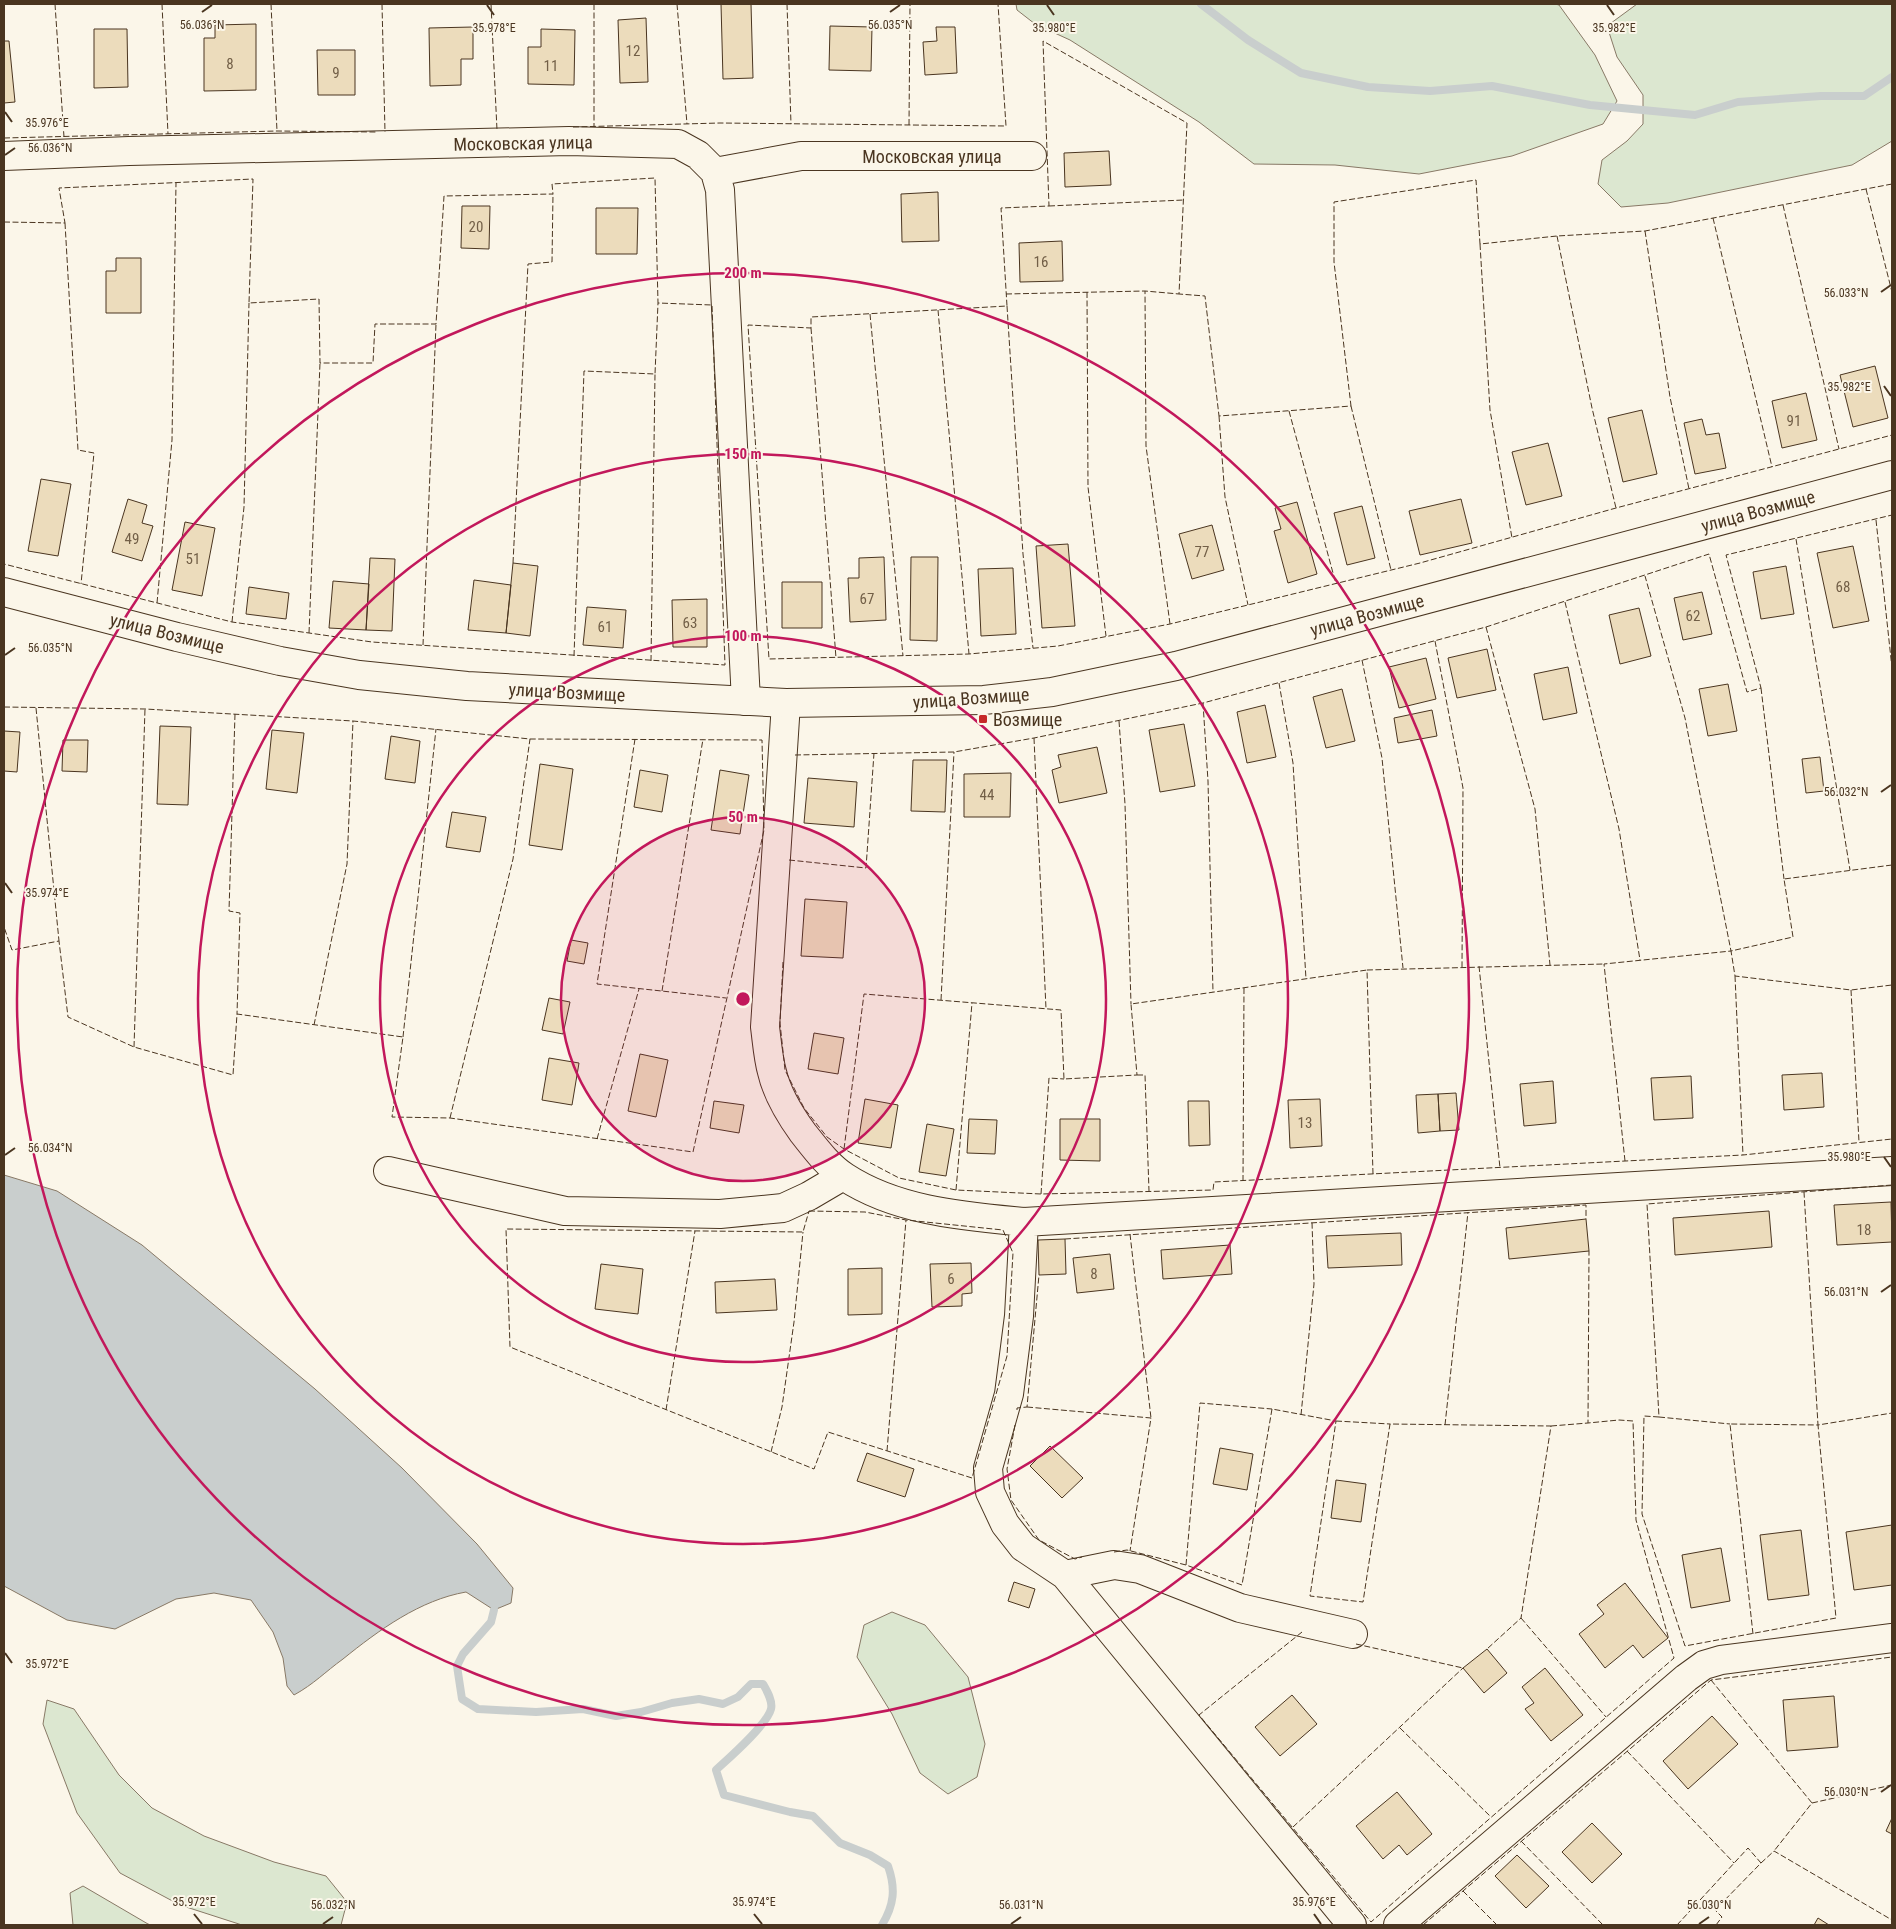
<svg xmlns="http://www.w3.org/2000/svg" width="1896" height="1929" font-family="'Roboto Condensed',sans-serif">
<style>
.green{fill:#dce7d0;stroke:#887966}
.water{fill:#c9cecd;stroke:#887966}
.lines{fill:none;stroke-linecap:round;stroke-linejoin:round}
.stream{stroke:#c9cecd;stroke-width:8}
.building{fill:#ecdcbc;stroke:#4a3520}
.minor-casing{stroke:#4a3520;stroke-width:30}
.major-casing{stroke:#4a3520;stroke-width:30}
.minor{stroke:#fbf6e9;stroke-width:28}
.major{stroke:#fbf6e9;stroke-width:28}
.fence{stroke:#4a3520;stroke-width:1;stroke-dasharray:6 2.5;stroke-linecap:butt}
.ticks{fill:none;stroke:#4a3520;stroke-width:2}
.ring{fill:none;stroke:#c2185b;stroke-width:2.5}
.poi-dot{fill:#c62828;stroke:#fbf6e9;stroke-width:2}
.labels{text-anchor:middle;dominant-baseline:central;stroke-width:4;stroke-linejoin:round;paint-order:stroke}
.number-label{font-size:15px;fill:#725f47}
.street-label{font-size:18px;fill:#4a3520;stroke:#fbf6e9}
.poi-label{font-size:18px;fill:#4a3520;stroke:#fbf6e9;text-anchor:start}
.ticks-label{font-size:12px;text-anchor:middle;fill:#4a3520;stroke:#fbf6e9;stroke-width:4;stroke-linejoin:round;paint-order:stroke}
.centre{fill:#c2185b;stroke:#fbf6e9;stroke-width:2.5}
.ring-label{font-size:15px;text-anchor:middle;font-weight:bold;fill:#c2185b;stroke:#fbf6e9;stroke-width:4;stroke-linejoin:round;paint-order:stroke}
</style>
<rect width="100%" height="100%" fill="#fbf6e9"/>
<!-- green -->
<path class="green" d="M 1016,4 L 1555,4 L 1559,5 L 1595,55 L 1617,101 L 1603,124 L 1512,156 L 1419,174 L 1335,165 L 1254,164 L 1199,122 L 1070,40 L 1035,24 L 1017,10 Z
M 1637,4 L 1892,4 L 1892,141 L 1852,165 L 1668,203 L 1621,207 L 1598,184 L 1602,160 L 1627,141 L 1643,124 L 1643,95 L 1617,57 L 1607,26 Z
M 892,1612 L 925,1625 L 968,1677 L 985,1744 L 977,1777 L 948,1794 L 920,1773 L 892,1714 L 857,1657 L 864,1625 Z
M 47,1700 L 74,1709 L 119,1775 L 152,1808 L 204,1836 L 274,1862 L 326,1876 L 347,1902 L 341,1925 L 242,1925 L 180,1905 L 120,1873 L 77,1813 L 43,1724 Z
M 83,1886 L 148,1924 L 151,1925 L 73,1925 L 70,1893 Z"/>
<!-- water -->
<path class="water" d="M 4,1175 L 57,1191 L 142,1245 L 315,1389 L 402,1468 L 477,1544 L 513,1588 L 511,1603 L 494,1610 L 466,1592 C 420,1600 379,1630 343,1659 C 325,1672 314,1684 294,1695 L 287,1686 L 283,1658 L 273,1632 L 251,1600 L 214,1593 L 176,1599 L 115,1629 L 67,1620 L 4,1586 Z"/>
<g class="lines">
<!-- stream -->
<path class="stream" d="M 1201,4 L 1248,40 L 1301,73 L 1368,87 L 1430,91 L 1492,86 L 1590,105 L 1695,115 L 1738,102 L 1821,96 L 1864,96 L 1892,77
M 494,1610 L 491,1622 L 463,1654 L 457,1666 L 462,1699 L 478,1709 L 536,1712 L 583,1709 L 616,1716 L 641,1712 L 672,1703 L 699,1699 L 723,1704 L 738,1697 L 751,1684 L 763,1684 C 767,1691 773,1701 771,1709 C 767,1725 729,1758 716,1770 L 724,1795 L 790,1812 L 813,1816 L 840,1843 L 870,1855 L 888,1866 C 896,1889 894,1905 882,1925"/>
</g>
<!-- building -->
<path class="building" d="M 721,4 L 751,4 L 753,78 L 723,79 Z
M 646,18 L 648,82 L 620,83 L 618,20 Z
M 256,24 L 256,90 L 204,91 L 204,38 L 215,38 L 215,25 Z
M 830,26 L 872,27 L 871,71 L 829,70 Z
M 473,27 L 473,59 L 461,59 L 461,85 L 430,86 L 429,28 Z
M 936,27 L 955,27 L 957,73 L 925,75 L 923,42 L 937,41 Z
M 94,29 L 127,29 L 128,87 L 94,88 Z
M 541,29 L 575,30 L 574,85 L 528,84 L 528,47 L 541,47 Z
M 4,41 L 9,41 L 15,102 L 4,103 Z
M 317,50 L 355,50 L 355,95 L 318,95 Z
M 1109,151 L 1111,185 L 1065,187 L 1064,153 Z
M 938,192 L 939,241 L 902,242 L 901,194 Z
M 462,206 L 490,206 L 489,249 L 461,248 Z
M 596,208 L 638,208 L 637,254 L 596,254 Z
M 1062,241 L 1063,281 L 1020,282 L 1019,243 Z
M 116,258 L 141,258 L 141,313 L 106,313 L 106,271 L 116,271 Z
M 1875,366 L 1888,418 L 1853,427 L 1840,375 Z
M 1806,393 L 1817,440 L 1782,448 L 1772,401 Z
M 1642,410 L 1657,474 L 1623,482 L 1608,418 Z
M 1702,419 L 1706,435 L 1719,433 L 1726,468 L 1695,474 L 1684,423 Z
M 1548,443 L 1562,496 L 1526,505 L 1512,452 Z
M 41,479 L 71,484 L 58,556 L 28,551 Z
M 128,499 L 147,505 L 142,523 L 153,526 L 142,561 L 112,552 Z
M 1461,499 L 1472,543 L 1420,555 L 1409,511 Z
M 1297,502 L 1317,574 L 1288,583 L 1274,531 L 1281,529 L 1275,508 Z
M 1362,506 L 1375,558 L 1347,565 L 1334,513 Z
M 185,522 L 215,528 L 202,596 L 172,590 Z
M 1212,525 L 1224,570 L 1192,579 L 1179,534 Z
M 1068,544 L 1075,626 L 1042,628 L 1036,546 Z
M 1853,546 L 1869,621 L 1833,628 L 1817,553 Z
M 884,557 L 886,620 L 850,622 L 848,578 L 859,578 L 859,558 Z
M 911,557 L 938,557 L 937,641 L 910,640 Z
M 370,558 L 395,559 L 392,631 L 366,630 Z
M 513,563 L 538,566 L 530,636 L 506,633 Z
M 1786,566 L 1794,614 L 1761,619 L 1753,572 Z
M 1013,568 L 1016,634 L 981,636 L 978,569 Z
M 474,580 L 511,585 L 506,633 L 468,630 Z
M 333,581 L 369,584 L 366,630 L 329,628 Z
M 782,582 L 822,582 L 822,628 L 782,628 Z
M 249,587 L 289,593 L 286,619 L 246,614 Z
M 1702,592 L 1712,634 L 1683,640 L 1674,598 Z
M 707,599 L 707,647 L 673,647 L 672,600 Z
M 587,607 L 626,610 L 623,648 L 583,645 Z
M 1639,608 L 1651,656 L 1620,664 L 1609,615 Z
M 1487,649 L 1496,690 L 1457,698 L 1448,658 Z
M 1426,658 L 1436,699 L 1399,708 L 1389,667 Z
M 1568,667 L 1577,713 L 1543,720 L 1534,674 Z
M 1728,684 L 1737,731 L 1708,736 L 1699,689 Z
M 1342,689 L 1355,741 L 1326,748 L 1313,697 Z
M 1265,705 L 1276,757 L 1247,763 L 1237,712 Z
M 1432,710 L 1437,736 L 1398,743 L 1394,718 Z
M 1184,724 L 1195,786 L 1160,792 L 1149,730 Z
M 160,726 L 191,727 L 188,805 L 157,804 Z
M 272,730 L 304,733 L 297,793 L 266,789 Z
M 4,731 L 20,732 L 17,772 L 4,771 Z
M 391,736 L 420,741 L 415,783 L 385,779 Z
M 63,740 L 88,740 L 87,772 L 62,771 Z
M 1097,747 L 1107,793 L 1059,803 L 1052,770 L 1061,767 L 1058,755 Z
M 1820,757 L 1824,791 L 1806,793 L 1802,759 Z
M 913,760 L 947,760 L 945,812 L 911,811 Z
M 540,764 L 573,769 L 562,850 L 529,845 Z
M 640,770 L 668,775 L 662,812 L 634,807 Z
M 720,770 L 749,775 L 740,834 L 711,830 Z
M 1011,773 L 1010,817 L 964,817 L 964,774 Z
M 808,778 L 857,782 L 854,827 L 804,823 Z
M 452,812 L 486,817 L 480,852 L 446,847 Z
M 805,899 L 847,902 L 843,958 L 801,956 Z
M 571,940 L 588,943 L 584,964 L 567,961 Z
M 549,998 L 570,1002 L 563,1034 L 542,1030 Z
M 814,1033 L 844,1038 L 838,1074 L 808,1069 Z
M 640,1054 L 668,1060 L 656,1117 L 628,1111 Z
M 549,1058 L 579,1063 L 572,1105 L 542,1100 Z
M 1822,1073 L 1824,1107 L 1784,1110 L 1782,1075 Z
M 1691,1076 L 1693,1118 L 1654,1120 L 1651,1078 Z
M 1553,1081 L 1556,1123 L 1524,1126 L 1520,1084 Z
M 1456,1093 L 1459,1130 L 1440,1131 L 1438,1094 Z
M 1438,1094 L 1440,1131 L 1418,1133 L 1416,1095 Z
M 865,1099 L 898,1105 L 891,1148 L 858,1143 Z
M 1320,1099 L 1322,1146 L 1290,1148 L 1288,1100 Z
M 714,1101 L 744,1105 L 739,1133 L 710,1128 Z
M 1188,1101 L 1209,1101 L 1210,1145 L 1189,1146 Z
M 969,1119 L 997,1120 L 995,1154 L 967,1153 Z
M 1060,1119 L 1100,1119 L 1100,1161 L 1060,1160 Z
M 927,1124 L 954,1129 L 946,1176 L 919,1172 Z
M 1891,1202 L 1892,1242 L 1837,1245 L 1834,1205 Z
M 1769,1211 L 1772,1247 L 1675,1255 L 1673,1218 Z
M 1586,1219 L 1589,1251 L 1509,1259 L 1506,1228 Z
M 1401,1233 L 1402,1265 L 1328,1268 L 1326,1236 Z
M 1065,1239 L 1066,1274 L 1039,1275 L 1038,1240 Z
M 1230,1245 L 1232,1274 L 1163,1279 L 1161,1250 Z
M 1110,1254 L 1114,1289 L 1077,1293 L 1073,1258 Z
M 971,1263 L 972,1293 L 962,1294 L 962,1306 L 932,1307 L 930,1264 Z
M 601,1264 L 643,1269 L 638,1314 L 595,1309 Z
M 882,1268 L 882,1314 L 848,1315 L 848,1269 Z
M 775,1279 L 777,1310 L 716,1313 L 715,1282 Z
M 1050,1446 L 1083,1478 L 1062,1498 L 1030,1466 Z
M 1220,1448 L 1253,1454 L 1247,1490 L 1213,1484 Z
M 867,1453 L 914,1469 L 905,1497 L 857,1481 Z
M 1336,1480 L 1366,1484 L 1361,1522 L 1331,1518 Z
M 1892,1525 L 1892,1585 L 1854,1590 L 1846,1532 Z
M 1801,1530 L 1809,1595 L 1768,1600 L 1760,1535 Z
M 1721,1548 L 1730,1601 L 1691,1608 L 1682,1555 Z
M 1014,1582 L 1035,1589 L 1029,1608 L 1008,1601 Z
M 1625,1583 L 1668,1638 L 1643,1658 L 1633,1645 L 1605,1668 L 1579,1634 L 1604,1614 L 1597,1605 Z
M 1487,1649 L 1507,1673 L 1484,1693 L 1463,1668 Z
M 1545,1668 L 1583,1715 L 1551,1741 L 1525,1709 L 1534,1703 L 1522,1687 Z
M 1292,1695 L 1317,1724 L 1280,1756 L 1255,1727 Z
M 1834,1696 L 1838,1747 L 1787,1751 L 1783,1700 Z
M 1712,1716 L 1738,1744 L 1688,1789 L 1663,1761 Z
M 1397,1792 L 1432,1834 L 1407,1855 L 1399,1845 L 1383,1859 L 1356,1826 Z
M 1892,1818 L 1892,1834 L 1886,1831 Z
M 1592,1823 L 1622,1854 L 1592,1883 L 1562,1852 Z
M 1517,1855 L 1549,1886 L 1526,1908 L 1495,1876 Z
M 1818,1918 L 1829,1925 L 1814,1925 Z"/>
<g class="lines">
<defs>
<path id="minor" d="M 4,156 L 129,151 L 569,141 L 678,144 L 698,155 L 715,172 L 801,156 L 1032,156
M 715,172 L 720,190 L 746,701
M 786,703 L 765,1027 C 767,1042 768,1058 772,1072 C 777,1094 790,1115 803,1133 C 815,1148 828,1166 845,1177 C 897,1211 963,1216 1024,1222 L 1892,1171
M 388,1171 L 565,1211 L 720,1214 L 783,1208 L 809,1196 L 843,1176
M 1024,1222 L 1019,1316 L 1009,1394 L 988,1468 L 990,1492 L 1005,1524 L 1023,1547 L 1065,1575 L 1352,1925
M 1065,1575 L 1114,1565 L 1140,1569 L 1240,1608 L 1353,1634
M 1398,1925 L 1686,1678 L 1704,1665 L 1721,1660 L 1892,1638"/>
<path id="major" d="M 4,592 L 177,637 L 280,661 L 359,675 L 467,686 L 786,703 L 984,700 L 1052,692 L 1176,666 L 1892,475"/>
</defs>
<!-- minor casing -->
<use href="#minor" class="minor-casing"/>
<!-- major casing -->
<use href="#major" class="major-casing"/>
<!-- minor -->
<use href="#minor" class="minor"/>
<!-- major -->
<use href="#major" class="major"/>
<!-- fence -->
<path class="fence" d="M 55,4 L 64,137
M 162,4 L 168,134
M 271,4 L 277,131
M 382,4 L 385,132
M 491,4 L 497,130
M 594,4 L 594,127
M 677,4 L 687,124
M 787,4 L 791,124
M 909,125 L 910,4
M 573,127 L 720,123 L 1006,126 L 998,4
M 4,138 L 277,131 L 376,132
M 1892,184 L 1645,231 L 1557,236 L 1480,244 L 1476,180 L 1334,202 L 1334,262 L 1351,406 L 1219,416 L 1205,296 L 1179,294 L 1187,123 L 1043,41 L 1049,206 L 1001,208 L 1007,306 L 811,317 L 811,328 L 748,325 L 769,659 L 969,654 L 1058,646 L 1170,624 L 1420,563 L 1616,508 L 1892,435
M 1866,189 L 1892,292
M 1783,205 L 1839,449
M 1049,206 L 1184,200
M 1713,218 L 1772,467
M 4,222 L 65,223 L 59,188 L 253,179 L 249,303 L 319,299 L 320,363 L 373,363 L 375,324 L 436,324 L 444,196 L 553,194 L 552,184 L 655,178 L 658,303 L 712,305 L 725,665 L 372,642 L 232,622 L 4,564
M 65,223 L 78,450 L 94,453 L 81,584
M 1645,231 L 1670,397 L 1689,489
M 1557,236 L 1592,408 L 1616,508
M 1480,244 L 1490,410 L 1512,538
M 1087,292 L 1088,487 L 1106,636
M 1006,294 L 1145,291
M 1007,306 L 1023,554 L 1033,648
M 938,310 L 969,654
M 870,314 L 903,656
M 811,328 L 836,658
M 1351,406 L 1391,570
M 1289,411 L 1336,584
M 1219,416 L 1225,497 L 1248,605
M 1876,520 L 1892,668
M 1796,539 L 1850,870
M 513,563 L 528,264 L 552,262 L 553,194
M 1565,602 L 1619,829 L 1640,960
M 157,603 L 172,440 L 176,183
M 232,622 L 244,507 L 249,303
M 1170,624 L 1146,446 L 1145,291 L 1179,294
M 1486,627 L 1535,809 L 1550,965
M 309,633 L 320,363
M 1435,641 L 1463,788 L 1462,967
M 423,645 L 436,324
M 574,656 L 584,371 L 655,374 L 658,303
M 1362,660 L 1382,758 L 1403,968
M 651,661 L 655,374
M 1279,683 L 1293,763 L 1306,979
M 1761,688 L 1784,879
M 1203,703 L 1208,781 L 1213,992
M 4,707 L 145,709 L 353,721 L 530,739 L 762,740 L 764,830 L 693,1152 L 450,1118 L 392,1117 L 403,1037 L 237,1014 L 233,1075 L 134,1047 L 68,1017 L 59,941 L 12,950 L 4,927
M 36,708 L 59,941
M 235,714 L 229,911 L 240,913 L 237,1014
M 1119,721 L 1125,804 L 1131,1004
M 1034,738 L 1046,1009
M 635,739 L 597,984 L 726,998
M 795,755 L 954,752 L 1034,738 L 1203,703 L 1486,627 L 1709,554 L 1747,692 L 1761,688 L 1726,555 L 1892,515
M 789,860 L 866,868 L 874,753
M 1892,865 L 1784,879 L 1793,937 L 1731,951 L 1735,976 L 1851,990 L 1892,985
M 783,962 L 780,1023 L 785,1070 L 804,1108 L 827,1137 L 844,1149 L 899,1178 L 956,1190 L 1041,1194 L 1213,1190 L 1214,1182 L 1743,1155 L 1892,1139
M 1479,966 L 1500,1168
M 1735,976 L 1743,1155
M 1851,990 L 1859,1142
M 662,991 L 703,739
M 941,1000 L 954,752
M 314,1025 L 347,864 L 353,721
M 403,1037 L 436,729
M 134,1047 L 145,709
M 1137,1075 L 1145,1075 L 1149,1191
M 450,1118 L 513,859 L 530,739
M 597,1139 L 639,989
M 844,1149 L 864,994 L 1061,1010 L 1064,1079 L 1137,1075 L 1131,1004 L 1367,970
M 1625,1161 L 1604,964 L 1731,951 L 1685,718 L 1645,576
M 1373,1174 L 1367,970 L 1604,964
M 1243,1181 L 1244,987
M 1892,1185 L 1647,1204 L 1659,1417 L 1644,1416 L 1642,1514 L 1685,1646 L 1836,1618 L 1818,1425 L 1892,1413
M 956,1190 L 972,1003
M 1041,1194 L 1049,1078 L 1064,1079
M 809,1211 L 865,1212 L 906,1220 L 1003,1230 L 1013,1253 L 1007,1356 L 972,1478 L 828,1432 L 814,1469 L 510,1347 L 506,1229 L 803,1232 Z
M 1130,1234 L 1151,1418
M 1065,1239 L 1586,1205 L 1586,1219
M 1027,1407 L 1151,1418 L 1130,1551
M 666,1410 L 695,1231
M 1017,1410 L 1017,1408 L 1027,1407 L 1039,1275
M 1301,1415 L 1314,1284 L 1312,1222
M 1659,1417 L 1730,1424
M 1336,1421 L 1390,1424
M 1015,1425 L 1007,1469 L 1011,1500 L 1039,1540 L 1075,1559 L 1082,1557
M 1445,1425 L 1468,1212
M 1551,1426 L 1588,1423
M 887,1451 L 906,1220
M 771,1452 L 782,1407 L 794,1322 L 803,1232
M 1114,1552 L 1127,1550 L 1186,1565 L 1242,1585 L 1272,1409 L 1336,1421 L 1310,1596 L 1363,1602 L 1390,1424 L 1551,1426 L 1521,1618 L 1487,1649
M 1186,1565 L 1200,1403 L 1272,1409
M 1521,1618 L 1606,1717
M 1302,1632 L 1199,1715 L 1371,1922 L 1674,1658 L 1636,1520 L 1633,1421 L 1619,1420 L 1588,1423 L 1589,1251
M 1753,1634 L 1730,1424 L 1818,1425 L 1804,1192
M 1356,1644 L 1463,1668
M 1711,1680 L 1812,1803 L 1774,1851
M 1400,1728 L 1491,1817
M 1627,1751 L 1734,1863
M 1812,1803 L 1892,1785
M 1293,1827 L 1463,1668
M 1521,1841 L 1603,1925
M 1761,1863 L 1774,1851 L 1892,1920
M 1463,1891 L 1497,1925
M 1423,1925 L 1711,1680 L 1892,1657
M 1677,1925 L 1748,1848 L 1761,1863 L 1715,1910 L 1722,1917 L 1716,1925"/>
</g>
<!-- ticks -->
<path class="ticks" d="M 487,5 L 494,15M 1047,5 L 1054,15M 1607,5 L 1614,15M 202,12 L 212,5M 890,12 L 900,5M 5,112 L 12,122M 5,155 L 15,148M 1881,292 L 1891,285M 1884,386 L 1891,396M 5,655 L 15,648M 1881,792 L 1891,785M 5,883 L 12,893M 5,1155 L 15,1148M 1884,1157 L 1891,1167M 1881,1292 L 1891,1285M 5,1653 L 12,1663M 1881,1792 L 1891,1785M 194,1914 L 202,1924M 754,1914 L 762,1924M 1314,1914 L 1321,1924M 323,1924 L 333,1917M 1011,1924 L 1021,1917M 1699,1924 L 1709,1917"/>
<!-- distance rings -->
<circle cx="743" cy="999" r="182" fill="#c2185b" fill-opacity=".12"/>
<g class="ring">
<circle cx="743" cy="999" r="182"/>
<circle cx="743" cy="999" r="363"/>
<circle cx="743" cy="999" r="545"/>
<circle cx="743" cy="999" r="726"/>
</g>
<!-- markers -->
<rect class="poi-dot" x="978" y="714" width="10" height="10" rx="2.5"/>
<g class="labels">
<!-- number labels -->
<g class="number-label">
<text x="633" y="51">12</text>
<text x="230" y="64">8</text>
<text x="551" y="66">11</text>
<text x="336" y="73">9</text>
<text x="476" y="227">20</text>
<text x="1041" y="262">16</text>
<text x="1794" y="421">91</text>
<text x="132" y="539">49</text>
<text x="1202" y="552">77</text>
<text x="193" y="559">51</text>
<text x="1843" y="587">68</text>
<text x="867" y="599">67</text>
<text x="1693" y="616">62</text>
<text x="690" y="623">63</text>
<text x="605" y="627">61</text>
<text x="987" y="795">44</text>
<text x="1305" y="1123">13</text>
<text x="1864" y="1230">18</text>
<text x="1094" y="1274">8</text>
<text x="951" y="1279">6</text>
</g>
<!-- street labels -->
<g class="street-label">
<text transform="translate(523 143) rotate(-1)">Московская улица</text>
<text x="932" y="156">Московская улица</text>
<text transform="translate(1758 511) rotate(-15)">улица Возмище</text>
<text transform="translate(1367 615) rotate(-15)">улица Возмище</text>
<text transform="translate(167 633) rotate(14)">улица Возмище</text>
<text transform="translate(567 692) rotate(3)">улица Возмище</text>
<text transform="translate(971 698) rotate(-4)">улица Возмище</text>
</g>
<!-- poi labels -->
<g class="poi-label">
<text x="993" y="719">Возмище</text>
</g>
</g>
<g class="ticks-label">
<text x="202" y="29">56.036°N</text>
<text x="890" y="29">56.035°N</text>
<text x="494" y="32">35.978°E</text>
<text x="1054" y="32">35.980°E</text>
<text x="1614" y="32">35.982°E</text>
<text x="47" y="127">35.976°E</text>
<text x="50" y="152">56.036°N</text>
<text x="1846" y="297">56.033°N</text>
<text x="1849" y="391">35.982°E</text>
<text x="50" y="652">56.035°N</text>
<text x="1846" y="796">56.032°N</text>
<text x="47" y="897">35.974°E</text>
<text x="50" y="1152">56.034°N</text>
<text x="1849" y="1161">35.980°E</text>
<text x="1846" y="1296">56.031°N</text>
<text x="47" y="1668">35.972°E</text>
<text x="1846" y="1796">56.030°N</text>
<text x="194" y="1906">35.972°E</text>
<text x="754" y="1906">35.974°E</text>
<text x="1314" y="1906">35.976°E</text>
<text x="333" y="1909">56.032°N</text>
<text x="1021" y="1909">56.031°N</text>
<text x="1709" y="1909">56.030°N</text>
</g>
<circle cx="743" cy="999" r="8" class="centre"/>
<g class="ring-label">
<text x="743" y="278">200 m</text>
<text x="743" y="459">150 m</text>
<text x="743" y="641">100 m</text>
<text x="743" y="822">50 m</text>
</g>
<!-- border -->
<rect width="1896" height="1929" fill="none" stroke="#4a3520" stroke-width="10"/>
</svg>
